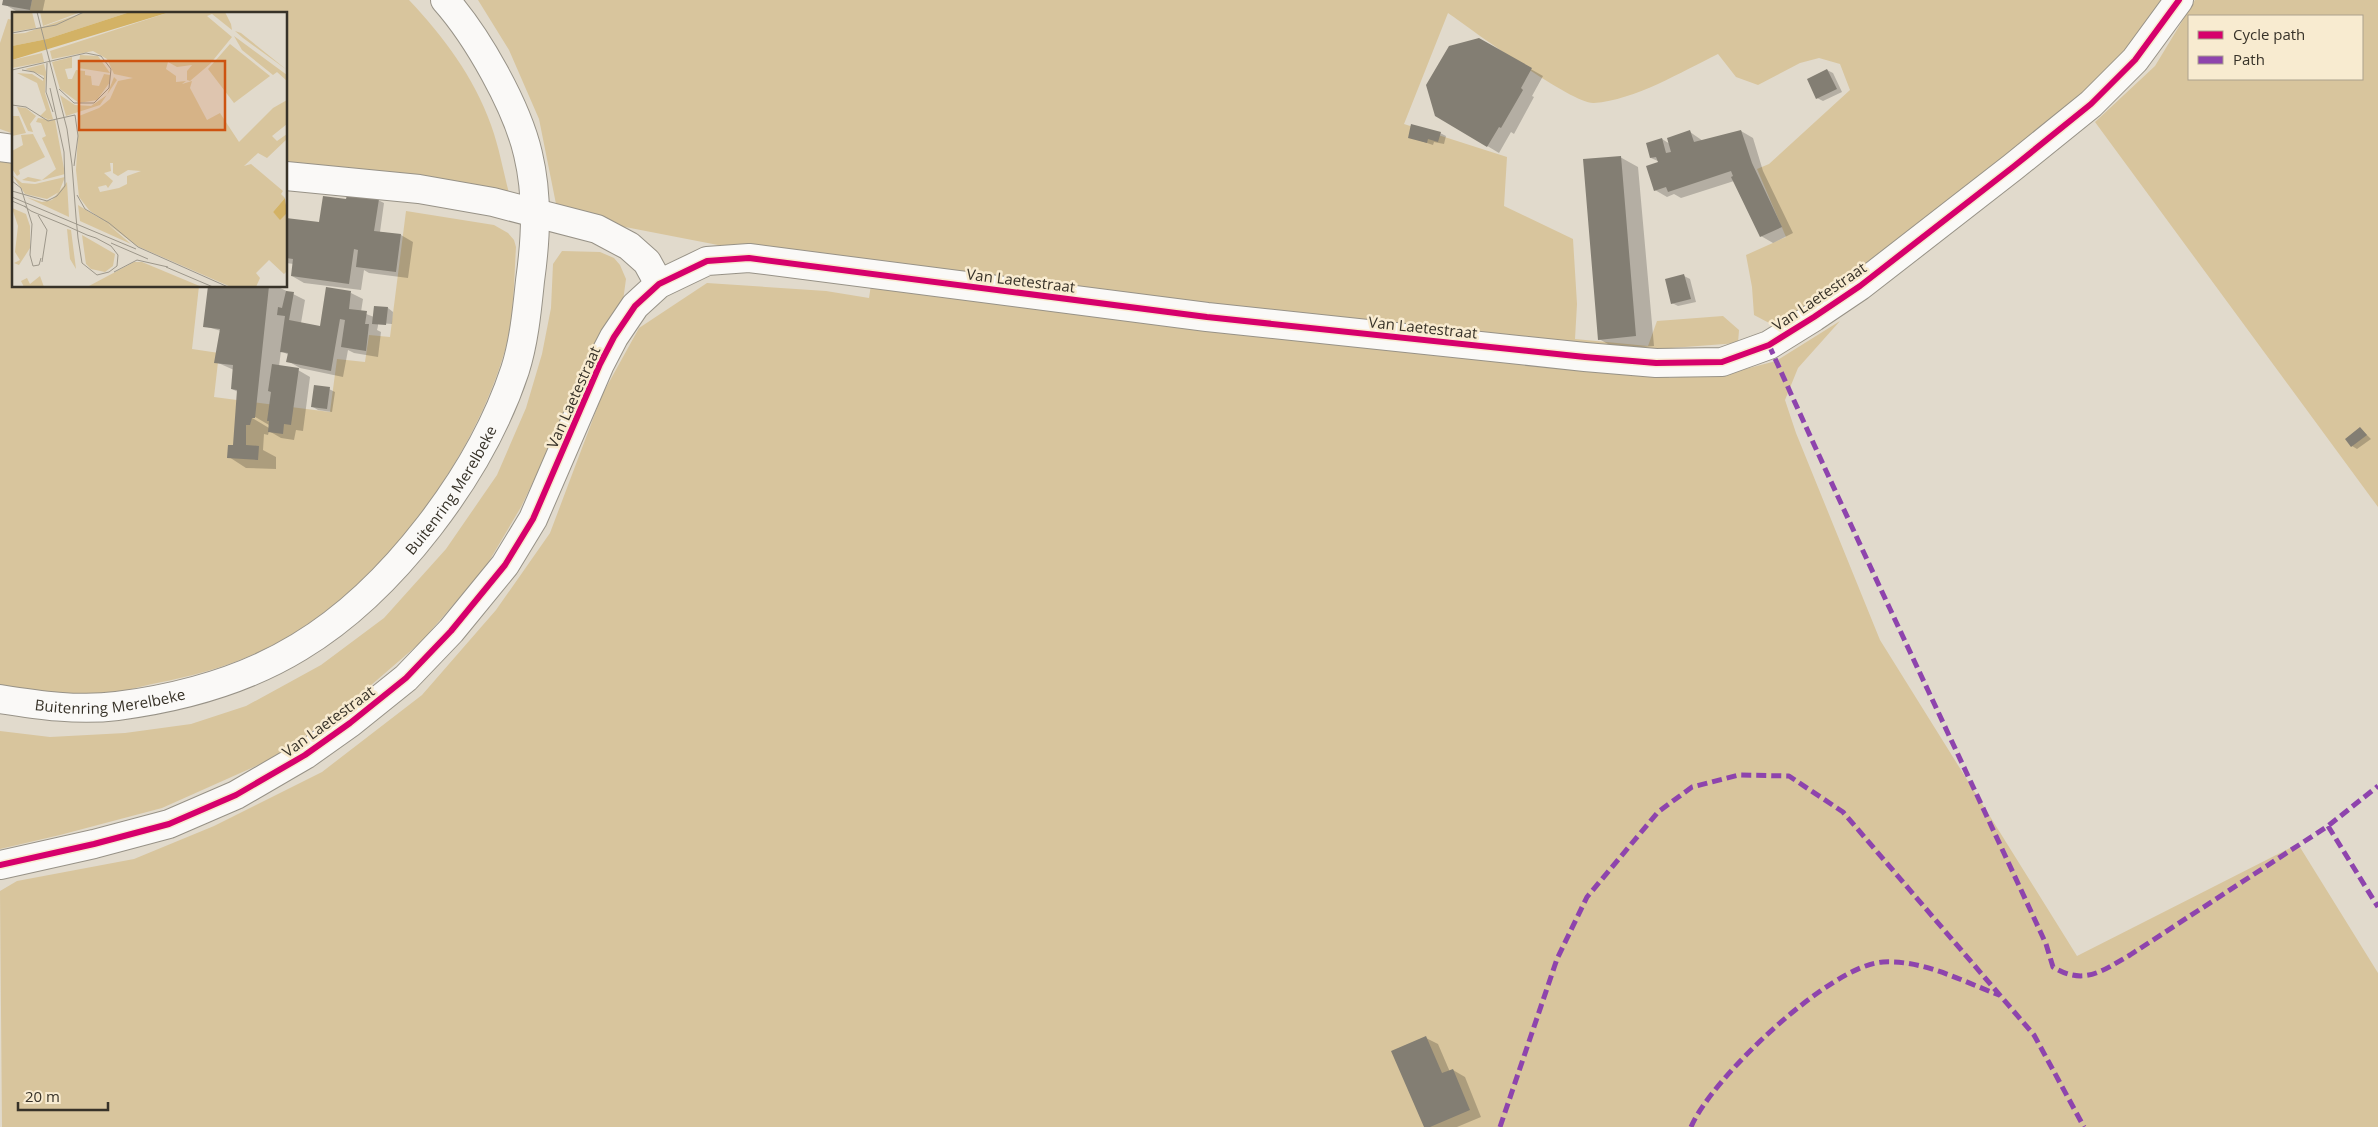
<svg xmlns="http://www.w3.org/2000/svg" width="2378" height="1127" font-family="'Open Sans',sans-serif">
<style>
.green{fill:#d8c59d;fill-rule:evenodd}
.shadow{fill:#0003;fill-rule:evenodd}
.building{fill:#837e73}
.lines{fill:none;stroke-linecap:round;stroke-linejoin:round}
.minor-casing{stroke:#979287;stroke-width:30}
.highway-casing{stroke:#979287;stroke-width:30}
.minor{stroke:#faf9f7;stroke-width:28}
.highway{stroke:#faf9f7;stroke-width:28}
.quiet{stroke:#8e44ad;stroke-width:5;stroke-dasharray:10 5;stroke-linecap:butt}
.cycleway-casing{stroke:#f8ebd0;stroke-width:9}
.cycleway{stroke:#d6006c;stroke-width:6}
.labels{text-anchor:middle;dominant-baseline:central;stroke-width:5;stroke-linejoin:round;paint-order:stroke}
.street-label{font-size:15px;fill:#373228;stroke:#f8ebd0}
.inset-road{fill:none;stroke:#9d978a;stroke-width:1}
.view{fill:#cd5310;fill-opacity:0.15;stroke:#cd5310;stroke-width:2.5}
.inset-edge{fill:none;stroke:#373228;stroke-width:2.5}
</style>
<rect width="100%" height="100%" fill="#e1dacc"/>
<!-- green -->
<path class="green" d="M 32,0 L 409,0 C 443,36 474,77 491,125 C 499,147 503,170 509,193 L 286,165 L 286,14 L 29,14 Z
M 478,0 L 2169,0 L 2132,49 L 2058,116 L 1800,317 L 1773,325 L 1754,315 L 1752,287 L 1746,255 L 1786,237 L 1757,169 L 1769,164 L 1850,90 L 1840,64 L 1819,58 L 1800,63 L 1758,85 L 1736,77 L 1718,54 C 1681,72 1635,100 1594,103 C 1573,105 1471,29 1448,13 L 1404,124 L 1507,157 L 1504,206 L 1573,239 L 1577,304 L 1575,339 L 1648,346 L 1657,321 L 1723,316 L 1739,330 L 1738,343 L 1671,348 L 1669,378 L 1734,372 L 1776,361 L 1840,321 L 1798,368 L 1785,400 L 1796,433 L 1880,640 L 2077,956 L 2298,844 L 2378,973 L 2378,1127 L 2,1127 L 0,891 L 17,881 L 134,859 L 214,826 L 322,772 L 422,695 L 496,610 L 550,533 L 602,395 L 639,328 L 707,283 L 826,291 L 869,298 L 874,265 L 747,245 L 718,245 L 558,214 L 539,119 L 509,50 Z
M 2195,0 L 2378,0 L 2378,507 L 2095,122 L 2155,66 ZM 2189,16 L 2362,16 L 2362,79 L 2189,79 Z
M 8,19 L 14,20 L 14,134 L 0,129 L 0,43 Z
M 0,155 L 14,156 L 14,286 L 199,286 L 192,349 L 219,353 L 214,397 L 330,412 L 337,359 L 365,362 L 369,335 L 390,337 L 406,211 L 494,225 L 508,233 L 514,240 L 516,247 C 514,280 514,315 506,347 C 475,456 391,573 294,633 C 253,659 205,674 157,683 C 141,686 124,692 108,693 C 72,695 36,692 0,688 Z
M 562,251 L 600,252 L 614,258 L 620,265 L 626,279 L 623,301 L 606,325 L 582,366 L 554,438 L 521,507 L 485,568 L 421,642 L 340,712 L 267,761 L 162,808 L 60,835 L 0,849 L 0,731 L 50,737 L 125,733 L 191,724 L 246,706 L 321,665 L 384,618 L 446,549 L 497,475 L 526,408 L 542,354 L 551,308 L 553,264 Z"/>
<!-- shadow -->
<path class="shadow" d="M 5,0 L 45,0 L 42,14 L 16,11 L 4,4 Z
M 1478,39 L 1543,76 L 1532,96 L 1534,97 L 1514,134 L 1511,132 L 1499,153 L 1436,115 Z
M 1827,70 L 1833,73 L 1842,92 L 1823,101 L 1817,98 Z
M 1741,131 L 1753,138 L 1763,171 L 1793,233 L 1773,243 L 1761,236 L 1734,181 L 1681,198 L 1674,194 L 1667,197 L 1655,190 L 1660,162 L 1651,158 L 1662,139 L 1670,144 L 1690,132 L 1703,141 Z
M 1440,133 L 1446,136 L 1444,144 L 1434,142 L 1433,145 L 1409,137 Z
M 1620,157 L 1638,167 L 1654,346 L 1617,349 L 1599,339 Z
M 347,200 L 378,200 L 384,203 L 380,232 L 401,235 L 413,242 L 408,278 L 369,273 L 364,270 L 361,290 L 304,283 L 292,276 L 294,264 L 286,263 L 286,220 L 326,225 Z
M 1684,276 L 1690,279 L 1696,302 L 1678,306 L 1672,303 Z
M 229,286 L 276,286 L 293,294 L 305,300 L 301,323 L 321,327 L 351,293 L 363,299 L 361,312 L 374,317 L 388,308 L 393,312 L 392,324 L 378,323 L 378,326 L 392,327 L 378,326 L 377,330 L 381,332 L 378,357 L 354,353 L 348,350 L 343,377 L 300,368 L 288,361 L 289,355 L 281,351 L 279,366 L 298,370 L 310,377 L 303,431 L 296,430 L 294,440 L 281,438 L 269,431 L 268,435 L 264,434 L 263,450 L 276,457 L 276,469 L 246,468 L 229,457 L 234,446 L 238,392 L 232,389 L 234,370 L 216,362 L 221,331 L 204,326 ZM 250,414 L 269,425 L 269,428 L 249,416 Z
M 329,389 L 335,392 L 332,412 L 318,410 L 313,407 Z
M 2360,428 L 2371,439 L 2357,449 L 2352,446 Z
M 1426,1038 L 1438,1044 L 1450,1072 L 1453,1070 L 1465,1077 L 1481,1117 L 1457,1127 L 1425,1127 Z"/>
<!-- building -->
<path class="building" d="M 3,0 L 32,0 L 30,10 L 2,5 Z
M 1479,38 L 1532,68 L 1521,88 L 1523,90 L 1501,128 L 1499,127 L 1487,147 L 1435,116 L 1426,85 L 1449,46 Z
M 1827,69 L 1837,89 L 1816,99 L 1807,79 Z
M 1411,124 L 1441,132 L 1438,142 L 1428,139 L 1427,143 L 1408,138 Z
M 1690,130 L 1694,142 L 1741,130 L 1752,163 L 1782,227 L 1760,237 L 1731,177 L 1733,176 L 1731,171 L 1668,192 L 1666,187 L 1654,191 L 1646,166 L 1658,162 L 1656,157 L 1650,158 L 1646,143 L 1662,138 L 1666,153 L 1671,152 L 1667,138 Z
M 1621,156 L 1636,336 L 1598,340 L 1583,159 Z
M 347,195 L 379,199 L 374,231 L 401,234 L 396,272 L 356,267 L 358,250 L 354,249 L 349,284 L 291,276 L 293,259 L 286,258 L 286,218 L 319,222 L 323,196 L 346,199 Z
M 1684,274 L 1691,299 L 1671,304 L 1665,279 Z
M 208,286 L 269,286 L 255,418 L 252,418 L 250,425 L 246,425 L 246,445 L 259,446 L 258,460 L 227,458 L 228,445 L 233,445 L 237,390 L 231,389 L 233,365 L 214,363 L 220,329 L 203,327 Z
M 326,287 L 351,291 L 349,309 L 367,311 L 365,324 L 369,324 L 366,351 L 341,347 L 345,320 L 340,319 L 331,371 L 286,362 L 288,353 L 280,352 L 285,316 L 277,315 L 278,307 L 282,308 L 286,291 L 294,292 L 289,320 L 320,326 Z
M 374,306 L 388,307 L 386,325 L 372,324 Z
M 272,364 L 299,368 L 291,425 L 284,424 L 283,434 L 268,432 L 269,421 L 267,421 L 271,392 L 268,391 Z
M 314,385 L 330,387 L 327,409 L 311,407 Z
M 2360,427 L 2367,435 L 2351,447 L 2345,439 Z
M 1426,1036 L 1442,1073 L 1453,1069 L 1470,1110 L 1430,1127 L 1424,1127 L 1391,1051 Z"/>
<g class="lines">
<defs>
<path id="minor" d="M 0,147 L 14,149
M 286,176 L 419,189 L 493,202 L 597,229 L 629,246 L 647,262 L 659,284
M 0,865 L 94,844 L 169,824 L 236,795 L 305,755 L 350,723 L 406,678 L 451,631 L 505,565 L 533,519 L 600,364 L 614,337 L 635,306 L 659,284 L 707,261 L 749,258 L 1207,317 L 1585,357 L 1656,363 L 1722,362 L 1769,345 L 1814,317 L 1860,286 L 2013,167 L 2091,104 L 2135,60 L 2179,0"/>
<g id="highway">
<path id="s1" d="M 0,699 C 38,705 78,711 117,706 C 179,698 245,680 299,647 C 392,591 481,473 515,370 C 524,342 527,310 530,281 C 536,238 538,196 528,154 C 517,106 477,36 445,0"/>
</g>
</defs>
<!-- minor casing -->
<use href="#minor" class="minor-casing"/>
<!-- highway casing -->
<use href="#highway" class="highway-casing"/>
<!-- minor -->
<use href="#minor" class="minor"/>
<!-- highway -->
<use href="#highway" class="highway"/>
<!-- quiet -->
<path class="quiet" d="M 1769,345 C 1859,546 1954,744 2046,944 L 2053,967 C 2084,986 2102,971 2130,955 L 2328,826 L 2378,786
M 2328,826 L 2378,907
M 1500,1127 L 1557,959 L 1587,897 L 1658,812 L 1692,787 L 1739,775 L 1789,776 L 1843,812 L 2034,1035 L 2084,1127
M 1691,1127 C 1711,1079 1830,965 1883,962 C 1924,960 1962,981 1999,995"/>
<defs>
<path id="cycleway" d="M 0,865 L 94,844 L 169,824 L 236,795 L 305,755 L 350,723 L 406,678 L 451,631 L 505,565 L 533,519 L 600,364 L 614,337 L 635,306 L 659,284 L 707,261 L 749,258 L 1207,317 L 1585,357 L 1656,363 L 1722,362 L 1769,345 L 1814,317 L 1860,286 L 2013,167 L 2091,104 L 2135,60 L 2179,0"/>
</defs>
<!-- cycleway casing -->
<use href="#cycleway" class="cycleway-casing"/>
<!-- cycleway -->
<use href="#cycleway" class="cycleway"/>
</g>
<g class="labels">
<!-- street labels -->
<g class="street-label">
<text transform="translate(1021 280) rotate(7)">Van Laetestraat</text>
<text transform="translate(1819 296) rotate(-34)">Van Laetestraat</text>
<text transform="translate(1423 327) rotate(6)">Van Laetestraat</text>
<text transform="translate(573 397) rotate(-66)">Van Laetestraat</text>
<text stroke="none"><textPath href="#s1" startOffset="531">Buitenring Merelbeke</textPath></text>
<text stroke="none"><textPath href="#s1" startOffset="111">Buitenring Merelbeke</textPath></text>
<text transform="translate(328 721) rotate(-36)">Van Laetestraat</text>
</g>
</g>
<!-- overview -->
<g transform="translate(12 12)">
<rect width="275" height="275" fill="#e1dacc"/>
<path d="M 0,0 L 20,0 L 24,16 L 0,20 ZM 28,0 L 69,0 L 31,14 ZM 73,0 L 118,0 L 35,27 L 0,34 L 0,22 L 13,21 ZM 158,0 L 213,0 L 219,12 L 220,18 L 200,2 L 195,4 L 220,25 L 198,52 L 178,69 L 175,68 L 175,59 L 180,53 L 165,55 L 156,50 L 154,57 L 164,64 L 164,70 L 174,69 L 170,72 L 180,69 L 178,76 L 195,108 L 208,101 L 227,130 L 261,96 L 275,88 L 275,112 L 260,124 L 265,129 L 275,122 L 275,127 L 255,146 L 246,141 L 232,154 L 239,152 L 271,179 L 269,182 L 273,186 L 261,200 L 268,207 L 275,201 L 275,259 L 272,262 L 257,248 L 244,261 L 248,266 L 244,275 L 219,275 L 125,234 L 77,198 L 67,185 L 64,158 L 67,104 L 87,96 L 98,87 L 106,69 L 121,66 L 102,62 L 95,47 L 81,39 L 40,47 L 38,39 ZM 98,151 L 101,151 L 101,161 L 106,164 L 116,158 L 129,159 L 115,164 L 115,172 L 107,176 L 88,180 L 86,175 L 94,173 L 96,176 L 101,169 L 92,161 L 99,159 ZM 223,19 L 229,21 L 275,58 L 231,26 ZM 222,24 L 275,63 L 275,69 L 265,60 L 261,63 L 230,38 ZM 218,32 L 258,64 L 222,91 L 196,57 ZM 30,41 L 32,50 L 0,56 L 0,48 ZM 68,43 L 86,44 L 98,61 L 66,56 ZM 60,45 L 60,56 L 53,57 L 56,67 L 60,67 L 64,58 L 73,59 L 73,63 L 79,64 L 80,73 L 87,74 L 92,62 L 98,63 L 98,70 L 85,88 L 67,91 L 48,77 L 40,50 ZM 32,52 L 34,60 L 33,81 L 41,107 L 38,108 L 28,104 L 34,98 L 25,71 L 5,61 L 20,62 L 31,69 L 32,64 L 13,57 ZM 102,65 L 105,68 L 88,93 L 54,104 L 48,83 L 63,93 L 79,94 L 95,83 ZM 5,95 L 14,96 L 24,104 L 18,112 L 21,120 L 16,119 ZM 0,104 L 7,104 L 14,121 L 0,124 ZM 26,106 L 43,108 L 53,162 L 23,170 L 10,168 L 16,165 L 30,168 L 44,157 L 30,126 L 34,124 L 29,111 L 24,110 ZM 21,122 L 33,145 L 7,158 L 8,162 L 5,164 L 0,157 L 0,139 L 11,133 L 9,123 ZM 0,163 L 10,171 L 23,172 L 53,165 L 47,180 L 35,187 L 13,182 ZM 55,170 L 57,205 L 14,185 L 30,190 L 40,188 ZM 66,193 L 92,209 L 119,232 L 68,209 ZM 0,196 L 14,202 L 18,214 L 18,236 L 7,253 L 2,251 L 8,248 L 3,240 L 6,214 ZM 55,217 L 59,218 L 64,257 L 58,247 ZM 70,223 L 103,242 L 101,254 L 93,260 L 79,257 L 74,252 ZM 122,250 L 130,250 L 190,275 L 77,274 ZM 28,264 L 32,275 L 12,275 L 9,269 L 15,266 L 18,272 Z" fill="#d8c59d" fill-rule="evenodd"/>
<path d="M 118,0 L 158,0 L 0,48 L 0,34 L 35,27 ZM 273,186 L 275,201 L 268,208 L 261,200 Z" fill="#d3b265"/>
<path class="inset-road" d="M 0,21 L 44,13 L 72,0M 35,51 L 34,80 L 41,100M 0,58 L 74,41 L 89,44 L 99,57 L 97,76 L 82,91 L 62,91 L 47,77M 10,58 L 22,60 L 32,67M 0,93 L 14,95 L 36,109 L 63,103M 62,154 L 66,124 L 63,103M 0,169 L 9,176 L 20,212 L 18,243M 0,179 L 35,189 L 45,184 L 53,174 L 52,140 L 38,76M 65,183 L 73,197 L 97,211 L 126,235 L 216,275M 0,185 L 124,237M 0,189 L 14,195M 12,194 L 19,199 L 38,207 L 55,214 L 75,223 L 84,226 L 99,234 L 106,243 L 105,254 L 97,260 L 85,263 L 70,251 L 66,226 L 64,205 L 60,153 L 55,117 L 25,0M 26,203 L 35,218 L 30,250M 99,231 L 136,247M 18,243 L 21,254 L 27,253 L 29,246M 154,255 L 201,275M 102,260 L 125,248 L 156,255"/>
<path class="view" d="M 67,49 L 213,49 L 213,118 L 67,118 Z"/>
<rect width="275" height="275" class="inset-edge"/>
</g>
<!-- legend -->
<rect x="2188" y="15" width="175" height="65" fill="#f8ebd0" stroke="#aba18d"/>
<rect x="2198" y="31" width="25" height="8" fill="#d6006c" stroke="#aba18d"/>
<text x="2233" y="40" font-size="15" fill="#373228">Cycle path</text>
<rect x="2198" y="56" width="25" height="8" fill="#8e44ad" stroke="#aba18d"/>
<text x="2233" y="65" font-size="15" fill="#373228">Path</text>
<!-- scale -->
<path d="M18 1102v8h90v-8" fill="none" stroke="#373228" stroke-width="2.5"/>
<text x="25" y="1102" font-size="15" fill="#373228" stroke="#f8ebd0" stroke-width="4" paint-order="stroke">20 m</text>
</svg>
